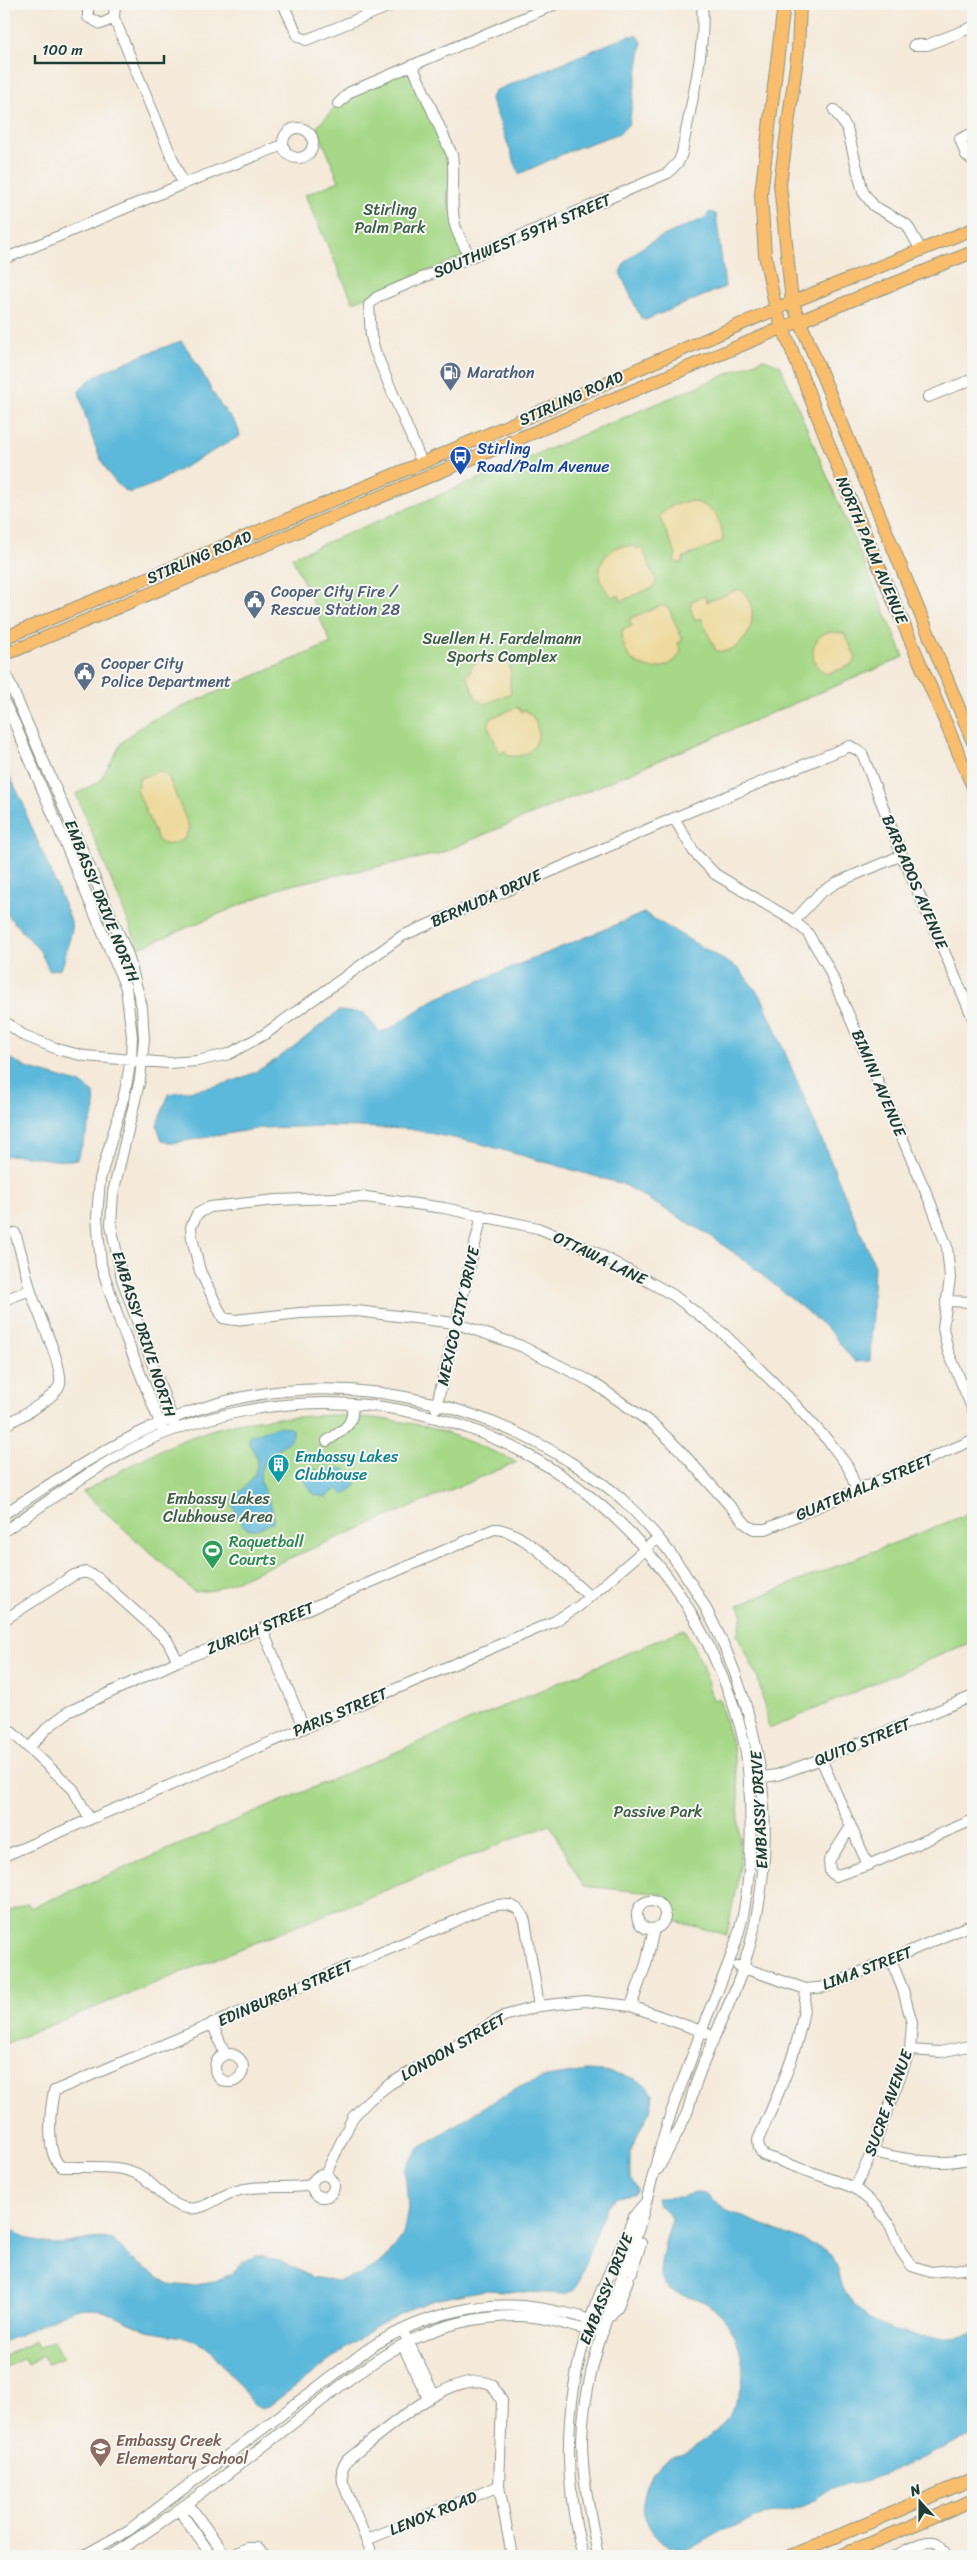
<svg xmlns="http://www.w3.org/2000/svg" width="977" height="2560" font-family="Sriracha,sans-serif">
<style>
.green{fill:#a6d887;stroke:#628a5e}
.sand{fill:#eeda9e;stroke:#868c69}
.water{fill:#5db9db;stroke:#3e7b88}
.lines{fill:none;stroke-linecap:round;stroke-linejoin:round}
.minor-casing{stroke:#8a9386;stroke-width:12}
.major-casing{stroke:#8a9386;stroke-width:14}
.minor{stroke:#fff;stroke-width:10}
.major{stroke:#f9be6d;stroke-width:12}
.labels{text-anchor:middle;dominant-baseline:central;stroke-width:4;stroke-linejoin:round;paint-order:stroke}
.park-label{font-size:16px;fill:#3a5c45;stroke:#f6f6f2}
.street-label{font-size:16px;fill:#1f3d34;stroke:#f6f6f2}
.service-label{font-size:16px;fill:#4e5e75;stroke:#f6f6f2;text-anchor:start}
.transit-label{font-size:16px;fill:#164399;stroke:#f6f6f2;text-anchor:start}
.culture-label{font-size:16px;fill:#0d838f;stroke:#f6f6f2;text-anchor:start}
.leisure-label{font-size:16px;fill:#27864d;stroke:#f6f6f2;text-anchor:start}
.education-label{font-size:16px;fill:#785e54;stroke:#f6f6f2;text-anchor:start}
</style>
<rect width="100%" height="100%" fill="#f6f6f2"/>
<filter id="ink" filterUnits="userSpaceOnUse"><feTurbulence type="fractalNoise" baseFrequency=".02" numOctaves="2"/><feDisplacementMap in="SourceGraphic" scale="10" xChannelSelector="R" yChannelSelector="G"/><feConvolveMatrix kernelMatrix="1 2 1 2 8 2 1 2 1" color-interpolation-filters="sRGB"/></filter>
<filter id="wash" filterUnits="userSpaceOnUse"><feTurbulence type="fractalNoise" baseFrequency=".0096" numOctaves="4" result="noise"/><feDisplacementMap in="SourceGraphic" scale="20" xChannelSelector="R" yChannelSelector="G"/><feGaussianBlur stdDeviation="1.12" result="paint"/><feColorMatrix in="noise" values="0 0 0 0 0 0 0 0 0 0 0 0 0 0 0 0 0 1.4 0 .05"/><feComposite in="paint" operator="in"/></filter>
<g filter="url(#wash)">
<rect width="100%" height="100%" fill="#f5e9d9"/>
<!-- green -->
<path class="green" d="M 412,65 L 453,162 L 453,212 L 469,254 L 353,302 L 305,195 L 339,181 L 317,127 L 338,104 Z
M 763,359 L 780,365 L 904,657 L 438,854 L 285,886 L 139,948 L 76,794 L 100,781 L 122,742 L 145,723 L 331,643 L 292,557 Z
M 331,1415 C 363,1417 396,1419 427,1427 C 458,1436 488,1449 517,1462 L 214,1590 L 194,1592 L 83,1492 C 133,1463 185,1433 243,1422 C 272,1417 302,1417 331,1415 Z
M 973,1512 L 973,1641 L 769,1729 L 758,1678 L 737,1634 L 743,1615 L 738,1605 Z
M 684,1629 L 701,1661 L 713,1700 L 719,1698 L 733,1748 L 738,1787 L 740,1866 L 727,1935 L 675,1921 L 673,1906 L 663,1894 L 583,1886 L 550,1824 L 4,2044 L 4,1914 L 28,1903 L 31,1908 Z
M 54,2340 L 63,2358 L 47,2364 L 42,2356 L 27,2364 L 24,2358 L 4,2368 L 4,2356 L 35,2341 L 39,2348 Z"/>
<!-- sand -->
<path class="sand" d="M 688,501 C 711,503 723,519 723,541 L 684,557 L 682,563 L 678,563 L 674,560 L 676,554 L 659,516 L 671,506 Z
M 620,546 L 635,546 L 637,549 L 642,547 L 656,580 L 654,587 L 621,601 L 619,595 L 613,597 C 593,582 596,555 620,546 Z
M 740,589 C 765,609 749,655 716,651 L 701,618 L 695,620 L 690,607 L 692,601 L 705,596 L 707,602 Z
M 662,605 L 669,609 L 683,641 L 678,643 L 681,651 C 671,674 638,673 627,653 C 623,646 622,638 622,630 L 632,626 L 629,619 Z
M 827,632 L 844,633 L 856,657 L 853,664 L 828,674 C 808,667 808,640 827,632 Z
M 491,656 C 521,660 506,678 511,693 L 485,704 L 477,700 L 466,675 L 471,672 L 470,669 L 477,661 Z
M 518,707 L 521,712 L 525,710 C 548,726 539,759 510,756 L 505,751 L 500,754 L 488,726 L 491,718 Z
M 159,771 L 168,776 L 189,827 L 185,838 C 175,843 165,849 157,838 L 137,790 L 140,778 Z"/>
<!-- water -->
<path class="water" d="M 628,36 L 638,36 L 642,42 L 629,124 L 620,133 L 574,149 L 519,174 L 491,99 L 494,91 Z
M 710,212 L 716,214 L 725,287 L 645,320 L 641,318 L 620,273 C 628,245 680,230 705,218 Z
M 181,341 C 198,361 206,383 220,404 C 227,415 238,422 240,436 L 154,484 L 130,493 C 101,481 87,422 79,392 C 85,373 161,349 181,341 Z
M 4,765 L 24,805 L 27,816 L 71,921 L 72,930 L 63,964 L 60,969 L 49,970 L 40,951 L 4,911 Z
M 644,913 L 739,969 L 762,998 L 874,1264 L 870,1361 L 855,1362 L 828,1329 L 744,1260 L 706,1233 L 622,1184 L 478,1143 L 409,1129 L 328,1126 L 261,1128 L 173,1143 L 162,1141 L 157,1125 L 169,1094 C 191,1090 215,1088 236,1080 C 274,1067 307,1035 339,1011 L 364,1013 L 379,1032 L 390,1029 L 433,1000 Z
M 4,1055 L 27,1068 L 82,1084 L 94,1093 L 95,1110 L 77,1159 C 58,1165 27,1152 4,1156 Z
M 277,1426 L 287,1427 L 293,1430 L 293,1436 C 286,1446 274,1450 267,1459 C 247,1482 277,1500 273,1522 C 255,1531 245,1535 236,1513 C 235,1510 232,1505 232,1502 C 232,1494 259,1483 257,1460 C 256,1454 251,1447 249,1442 L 250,1436 Z
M 333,1468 L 345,1469 L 357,1485 L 344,1495 L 338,1488 L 326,1497 L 315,1495 L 303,1479 L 316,1469 L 321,1476 Z
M 586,2071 C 607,2072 643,2073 653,2095 L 651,2108 L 630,2151 L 630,2179 L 637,2188 L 637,2191 L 633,2194 L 617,2196 L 605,2209 L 578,2283 L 574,2290 L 566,2294 L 485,2290 L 434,2300 L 412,2308 L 372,2329 L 269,2406 L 261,2408 L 254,2404 L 209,2348 L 188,2338 L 148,2331 L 106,2312 L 92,2308 L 74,2309 L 4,2342 L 4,2223 C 22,2240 48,2248 73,2242 C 86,2240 98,2237 112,2239 L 133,2260 L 169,2284 L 188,2286 L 213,2282 L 231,2274 L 243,2262 L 256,2256 L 280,2260 L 311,2277 L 337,2281 L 361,2275 L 385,2260 L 403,2235 L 408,2208 L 405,2169 L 418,2149 L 474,2113 L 521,2086 L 546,2077 Z
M 694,2192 L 707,2195 L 725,2210 L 827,2250 C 839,2260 838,2279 845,2292 C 870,2337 928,2342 973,2334 L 973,2434 C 938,2450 902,2469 865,2481 C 857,2483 847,2483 839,2486 C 825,2491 814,2502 800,2508 C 787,2513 772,2512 759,2516 C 752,2518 745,2522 738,2525 C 731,2528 723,2530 717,2534 C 696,2546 678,2559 657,2537 C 634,2512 640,2477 668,2459 C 674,2454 682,2453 688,2450 C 717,2434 742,2409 743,2374 C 743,2346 730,2318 706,2303 C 691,2293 663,2297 661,2274 C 659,2258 668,2235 671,2219 L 668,2212 L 657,2204 L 656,2198 L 682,2197 Z"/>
</g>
<g filter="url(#ink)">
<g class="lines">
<defs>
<path id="minor" d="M 88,4 L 88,17 L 101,24 L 114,18 L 115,4
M 283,4 L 298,36 L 306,40 L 395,4
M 114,18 L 183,184
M 914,45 L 927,45 L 973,27
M 412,65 L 452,155 C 456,178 449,202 455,225 C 458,236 465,247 470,257
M 338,104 L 350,92 L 556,4
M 834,110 L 847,128 L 863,192 L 874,206 L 907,225 L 921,250
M283 143a15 15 0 1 1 30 0a15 15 0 1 1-30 0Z
M 973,133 L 960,139 L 966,155 L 973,161
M 4,259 L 183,184 L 283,145
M 928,397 L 973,379
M 422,463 L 375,351 L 371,336 L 369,305 L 377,297 L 668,173 L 679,161 L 682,153 C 690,105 706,53 702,4
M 4,670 L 128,955 L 142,1007 L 144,1039 L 140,1079 L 113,1193 L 111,1225 L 122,1279 L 174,1424
M 4,702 L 14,722 L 126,988 L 132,1036 L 131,1059 L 125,1092 L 100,1179 L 97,1217 L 101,1265 L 121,1325 L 162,1428
M 674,818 L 694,852 L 715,874 L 794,921 L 807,932 L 827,965 L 931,1204 L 947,1247 L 950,1278 L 943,1328 L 948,1351 L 973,1410
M 794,921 L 820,893 L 838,882 L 902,855
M 4,1021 L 23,1035 L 60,1050 L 85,1056 L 168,1063 L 197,1061 L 229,1054 L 265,1034 L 402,936 L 674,818 L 850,746 L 862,753 L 902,855 L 973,1018
M 4,1300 L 30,1290
M 946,1301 L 973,1302
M 436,1408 L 482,1215
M 4,1426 C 17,1418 58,1398 60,1383 C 63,1365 37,1312 31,1292 C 25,1272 22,1253 15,1233
M 327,1441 C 343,1430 355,1425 352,1404
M 857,1491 L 848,1467 L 831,1444 L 790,1399 L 724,1334 L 673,1295 L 593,1251 L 538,1228 L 444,1208 L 366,1197 L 276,1200 L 210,1207 L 197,1214 L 191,1227 L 192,1238 L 200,1271 L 223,1318 L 235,1320 L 300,1313 L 357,1311 L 455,1323 L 521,1346 L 592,1382 L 654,1425 L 679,1449 L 747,1525 L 754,1529 L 766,1529 L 973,1440
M 4,1514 C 94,1455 173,1402 284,1391 C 383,1382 483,1408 567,1460 C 586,1472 607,1485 624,1501 C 721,1594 775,1738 763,1872 C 760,1904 753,1938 743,1968 C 735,1993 723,2016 713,2040 C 707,2055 700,2070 695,2086 C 692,2095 690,2104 687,2113 C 678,2132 668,2151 658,2169
M 4,1531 C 51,1500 97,1464 149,1440 C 175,1428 206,1419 234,1413 C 431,1370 630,1471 713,1655 C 729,1691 745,1730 748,1769 C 752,1815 752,1865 744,1910 C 736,1952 717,1990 702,2029 C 692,2057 681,2085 671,2113 C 653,2165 645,2219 625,2270
M 4,1620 L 74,1575 L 86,1572 L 98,1578 L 167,1640 L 178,1661
M 262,1629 L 304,1727
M 4,1725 L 73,1789 L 89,1818
M 29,1748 L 47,1728 L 68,1712 L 178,1661 L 262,1629 L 494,1529 C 522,1528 567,1577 589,1596
M 821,1759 L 868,1865
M 755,1778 L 777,1775 L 821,1759 L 973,1696
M 850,1828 L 829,1861 L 830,1871 L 835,1876 L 868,1865 L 973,1820
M 4,1856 L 555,1621 L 579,1606 L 658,1538
M637 1915a14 14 0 1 1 28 0a14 14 0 1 1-28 0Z
M 738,1966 L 806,1989 L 826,1987 L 973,1924
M 806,1989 C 803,2043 779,2092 758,2140 L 759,2148 L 763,2155 L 855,2188 L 877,2207 L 891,2227 L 901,2251 L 912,2266 L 931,2272 L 973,2268
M 631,2006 L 646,1964 L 654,1929
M 212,2023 L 225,2054
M 910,2050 L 940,2052 L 973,2045
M215 2068a14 14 0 1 1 28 0a14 14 0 1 1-28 0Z
M 872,2152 C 906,2159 939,2167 973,2158
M312 2186a11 11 0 1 1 22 0a11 11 0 1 1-22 0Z
M 325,2175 L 353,2117 L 369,2100 L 390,2084 L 504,2016 L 539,2006 L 585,2001 L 631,2006 L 707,2033
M 312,2185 C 285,2190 260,2183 233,2192 C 217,2197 204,2211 187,2208 C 167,2205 157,2186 141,2176 C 121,2163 86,2168 62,2167 C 45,2156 50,2110 54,2091 L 453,1922 C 470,1915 499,1897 516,1908 C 520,1910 523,1916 525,1921 L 539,2006
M 855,2188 L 872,2152 L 910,2050 L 912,2023 L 903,1990 L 891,1960
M 632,2272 L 641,2243
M 610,2316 L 618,2306 L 628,2280
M 405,2335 L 434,2395
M 407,2341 L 405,2350 L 428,2398
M 183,2506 L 192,2509 L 226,2556
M 183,2506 L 183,2516 L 212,2556
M 366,2540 L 499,2486
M 83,2556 L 129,2530 L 368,2349 C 424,2313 490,2296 555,2311 C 578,2316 586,2315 603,2332
M 110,2556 C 173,2517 232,2470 291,2425 C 351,2378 408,2326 487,2318 C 502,2316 518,2315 533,2317 C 557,2319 578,2331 603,2332
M 231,2556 L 247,2548 L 257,2548 L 266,2556
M 373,2556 L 343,2483 L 342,2469 L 347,2460 C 375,2439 455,2364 492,2385 L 502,2401 L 499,2486 L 512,2556
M 583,2556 C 562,2478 565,2398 590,2321 C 601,2285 621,2251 634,2216 L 644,2204
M 598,2556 C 591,2518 582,2479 582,2440 C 583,2388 603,2325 622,2277
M 894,2556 C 904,2552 927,2537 937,2543 C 941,2545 944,2552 947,2556"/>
<path id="major" d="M 784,4 L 761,194 L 765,255 L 776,310 L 849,496 L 973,787
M 800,4 L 798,51 L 780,184 L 792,302 L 973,742
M 4,638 L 422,463 L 792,302 L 973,229
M 4,655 L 782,328 L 973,252
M 790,2556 L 973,2479
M 840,2556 L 973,2500"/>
</defs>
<!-- minor casing -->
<use href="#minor" class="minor-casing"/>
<!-- major casing -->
<use href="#major" class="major-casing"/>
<!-- minor -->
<use href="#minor" class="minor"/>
<!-- major -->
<use href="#major" class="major"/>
</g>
</g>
<!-- icons -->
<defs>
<symbol id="fuel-pin" viewBox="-11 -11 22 30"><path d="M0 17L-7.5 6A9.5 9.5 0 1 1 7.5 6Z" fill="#5c6f8a" stroke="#f6f6f2"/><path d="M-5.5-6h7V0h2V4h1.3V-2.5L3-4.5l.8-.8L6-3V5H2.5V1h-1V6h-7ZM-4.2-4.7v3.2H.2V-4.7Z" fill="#fff"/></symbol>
<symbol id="bus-pin" viewBox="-11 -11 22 30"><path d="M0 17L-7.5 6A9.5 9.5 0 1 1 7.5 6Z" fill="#1a4fb4" stroke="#f6f6f2"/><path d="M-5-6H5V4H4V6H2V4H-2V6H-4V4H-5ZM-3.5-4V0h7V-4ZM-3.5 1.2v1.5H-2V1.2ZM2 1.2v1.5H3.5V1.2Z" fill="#fff"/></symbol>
<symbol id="civic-pin" viewBox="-11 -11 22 30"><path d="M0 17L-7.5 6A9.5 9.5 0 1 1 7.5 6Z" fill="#5c6f8a" stroke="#f6f6f2"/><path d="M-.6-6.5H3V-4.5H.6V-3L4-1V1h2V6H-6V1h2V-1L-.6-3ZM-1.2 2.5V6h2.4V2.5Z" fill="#fff"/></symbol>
<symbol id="building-pin" viewBox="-11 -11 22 30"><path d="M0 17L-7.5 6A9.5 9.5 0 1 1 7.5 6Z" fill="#0f9aa8" stroke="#f6f6f2"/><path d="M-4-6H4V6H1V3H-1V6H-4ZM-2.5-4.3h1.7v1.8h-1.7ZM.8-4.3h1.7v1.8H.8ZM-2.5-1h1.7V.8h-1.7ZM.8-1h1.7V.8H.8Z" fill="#fff"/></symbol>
<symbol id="stadium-pin" viewBox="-11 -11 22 30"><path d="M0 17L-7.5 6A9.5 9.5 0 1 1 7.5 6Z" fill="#2e9e5b" stroke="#f6f6f2"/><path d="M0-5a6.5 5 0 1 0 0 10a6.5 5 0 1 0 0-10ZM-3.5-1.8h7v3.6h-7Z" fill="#fff"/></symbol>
<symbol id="school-pin" viewBox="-11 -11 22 30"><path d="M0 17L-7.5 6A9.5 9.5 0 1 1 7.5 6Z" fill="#8d6e63" stroke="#f6f6f2"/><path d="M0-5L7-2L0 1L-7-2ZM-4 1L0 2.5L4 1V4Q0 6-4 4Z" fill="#fff"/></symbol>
</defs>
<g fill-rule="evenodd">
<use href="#fuel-pin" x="438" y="360" width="25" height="34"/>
<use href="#bus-pin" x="448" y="444" width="25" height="34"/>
<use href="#civic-pin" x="242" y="588" width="25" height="34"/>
<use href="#civic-pin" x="72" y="660" width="25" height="34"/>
<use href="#building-pin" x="266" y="1452" width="25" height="34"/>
<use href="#stadium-pin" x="200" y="1538" width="25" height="34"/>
<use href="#school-pin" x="88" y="2436" width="25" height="34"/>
</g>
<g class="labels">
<!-- park labels -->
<g class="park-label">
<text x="390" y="209">Stirling<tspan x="390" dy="18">Palm Park</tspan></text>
<text x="502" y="638">Suellen H. Fardelmann<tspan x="502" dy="18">Sports Complex</tspan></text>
<text x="218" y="1498">Embassy Lakes<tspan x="218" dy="18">Clubhouse Area</tspan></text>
<text x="658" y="1811">Passive Park</text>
</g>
<!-- street labels -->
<g class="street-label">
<text transform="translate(522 236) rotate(-23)">SOUTHWEST 59TH STREET</text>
<text transform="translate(571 398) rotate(-24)">STIRLING ROAD</text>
<text transform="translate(872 550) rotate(67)">NORTH PALM AVENUE</text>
<text transform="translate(199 557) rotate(-23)">STIRLING ROAD</text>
<text transform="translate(915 882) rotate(67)">BARBADOS AVENUE</text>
<text transform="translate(486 898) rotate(-24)">BERMUDA DRIVE</text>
<text transform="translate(102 901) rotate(68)">EMBASSY DRIVE NORTH</text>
<text transform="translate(879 1083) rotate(67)">BIMINI AVENUE</text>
<text transform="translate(600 1258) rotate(26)">OTTAWA LANE</text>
<text transform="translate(458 1316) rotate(-77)">MEXICO CITY DRIVE</text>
<text transform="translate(144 1334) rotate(72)">EMBASSY DRIVE NORTH</text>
<text transform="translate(864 1487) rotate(-23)">GUATEMALA STREET</text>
<text transform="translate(260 1628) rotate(-22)">ZURICH STREET</text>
<text transform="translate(340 1712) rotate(-23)">PARIS STREET</text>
<text transform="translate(862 1742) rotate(-22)">QUITO STREET</text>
<text transform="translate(759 1810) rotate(-93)">EMBASSY DRIVE</text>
<text transform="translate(867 1968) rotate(-21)">LIMA STREET</text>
<text transform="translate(285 1993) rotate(-23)">EDINBURGH STREET</text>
<text transform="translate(453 2047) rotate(-30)">LONDON STREET</text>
<text transform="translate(888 2103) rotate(-70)">SUCRE AVENUE</text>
<text transform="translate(606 2289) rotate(-68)">EMBASSY DRIVE</text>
<text transform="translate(433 2513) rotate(-22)">LENOX ROAD</text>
</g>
<!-- service labels -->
<g class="service-label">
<text x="467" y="372">Marathon</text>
<text x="271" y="591">Cooper City Fire /<tspan x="271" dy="18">Rescue Station 28</tspan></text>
<text x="101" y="663">Cooper City<tspan x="101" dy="18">Police Department</tspan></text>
</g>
<!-- transit labels -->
<g class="transit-label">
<text x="477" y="448">Stirling<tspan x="477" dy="18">Road/Palm Avenue</tspan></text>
</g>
<!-- culture labels -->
<g class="culture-label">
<text x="295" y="1456">Embassy Lakes<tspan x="295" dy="18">Clubhouse</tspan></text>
</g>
<!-- leisure labels -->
<g class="leisure-label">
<text x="229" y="1541">Raquetball<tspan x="229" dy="18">Courts</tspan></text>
</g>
<!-- education labels -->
<g class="education-label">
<text x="116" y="2440">Embassy Creek<tspan x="116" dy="18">Elementary School</tspan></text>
</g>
</g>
<!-- margin -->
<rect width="977" height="2560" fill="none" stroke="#f6f6f2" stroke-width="20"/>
<!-- north arrow -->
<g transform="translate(920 2502) rotate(339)" stroke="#f6f6f2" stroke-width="4" paint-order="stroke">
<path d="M0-4L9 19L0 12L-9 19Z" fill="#1f3d34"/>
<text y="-8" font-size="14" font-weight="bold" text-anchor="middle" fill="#1f3d34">N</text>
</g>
<!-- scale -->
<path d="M35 55v8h129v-8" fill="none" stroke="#1f3d34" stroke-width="2.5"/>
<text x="42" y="55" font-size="15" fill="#1f3d34" stroke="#f6f6f2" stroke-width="4" paint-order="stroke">100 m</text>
</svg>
